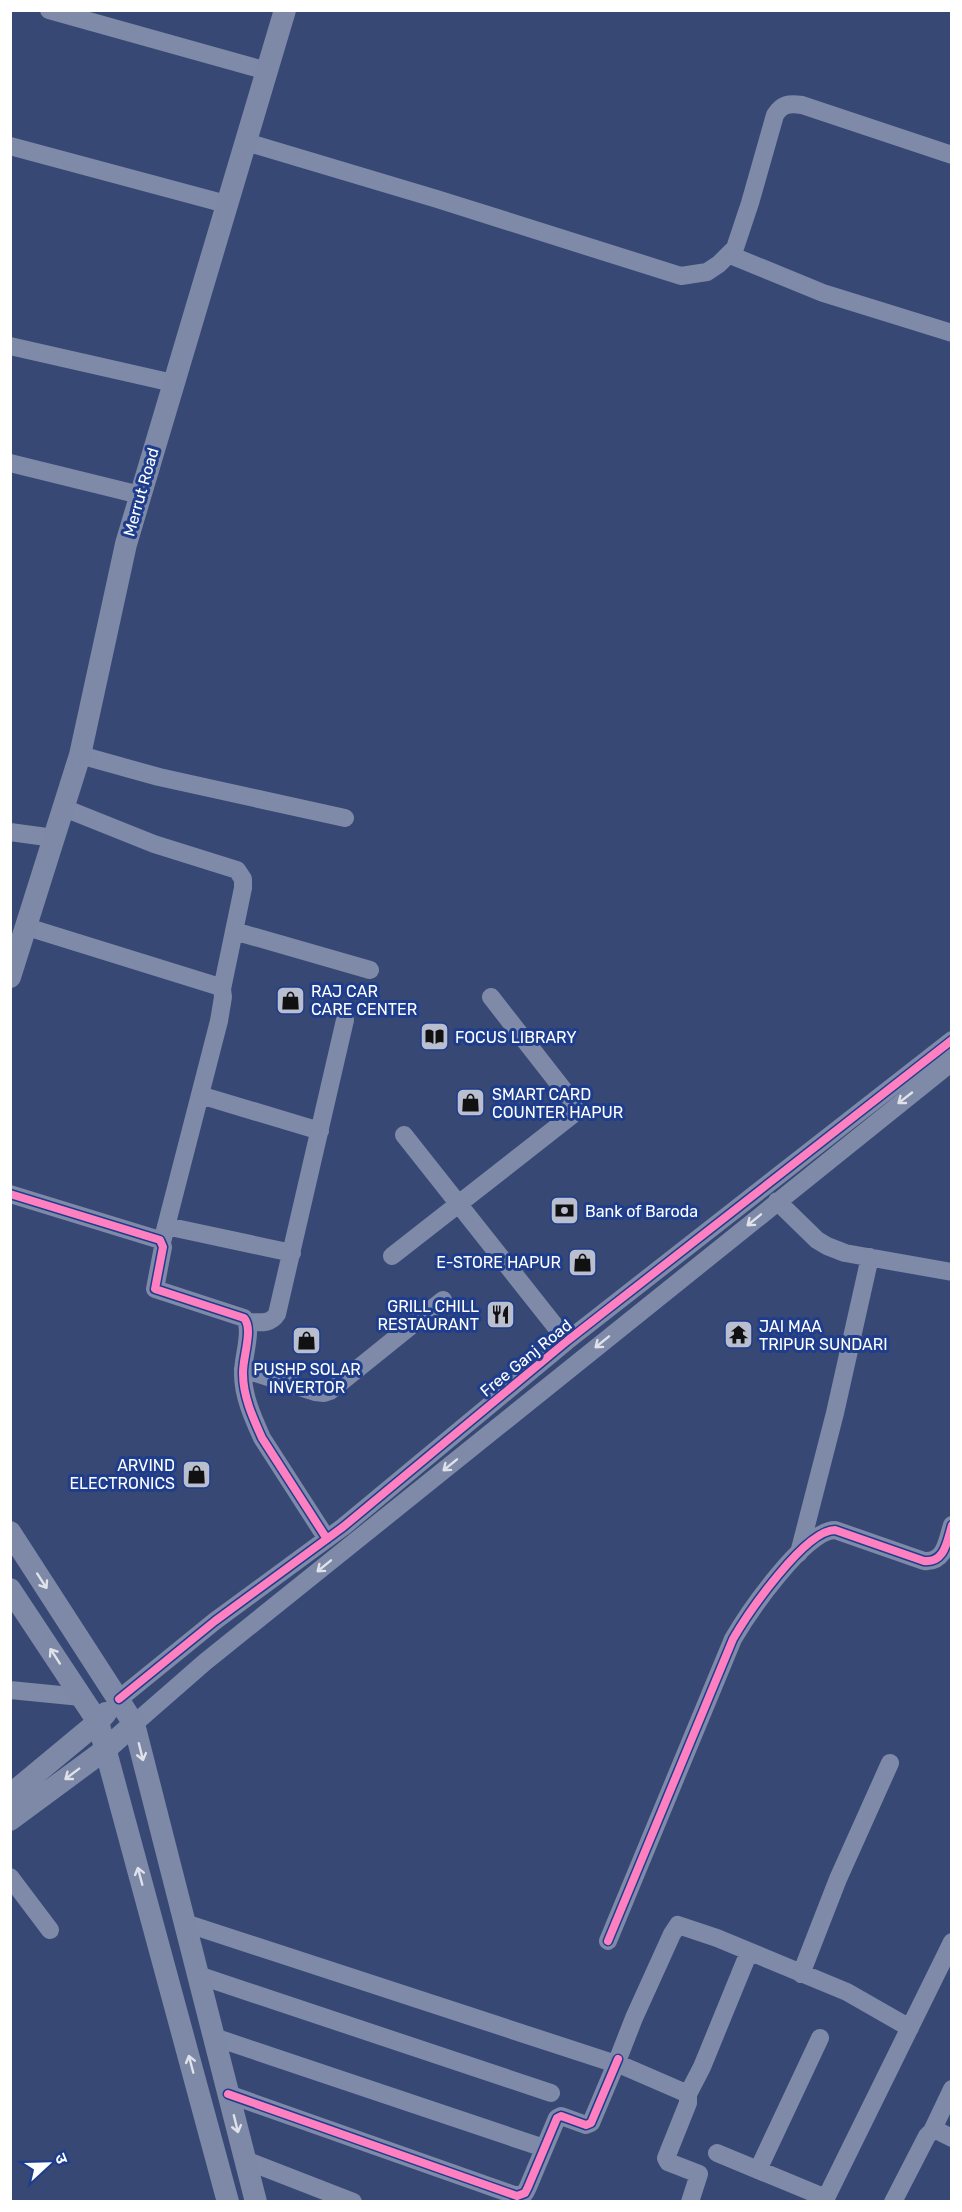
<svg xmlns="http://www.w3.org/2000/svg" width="962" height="2212" font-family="Rubik,'Noto Sans Devanagari',sans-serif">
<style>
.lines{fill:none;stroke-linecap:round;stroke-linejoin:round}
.minor{stroke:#7e8aa8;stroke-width:18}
.major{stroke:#7e89a7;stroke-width:22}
.cycleway-casing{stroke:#1e3d8d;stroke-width:11}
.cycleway{stroke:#ff80c0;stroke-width:8}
.oneway{stroke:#dfe2e9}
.labels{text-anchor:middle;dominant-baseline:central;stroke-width:6;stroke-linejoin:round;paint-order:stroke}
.street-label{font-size:16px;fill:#fff;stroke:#1e3d8d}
.poi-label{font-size:16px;fill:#fff;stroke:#1e3d8d;text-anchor:start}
</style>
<rect width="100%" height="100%" fill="#374874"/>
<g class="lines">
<!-- minor -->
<path class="minor" d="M 49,10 L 267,71
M 246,142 L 437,199 L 681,276 L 707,272 L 719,264 L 735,248 L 750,203 L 775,115 C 782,104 789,103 802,105 L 952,155
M 10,146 L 226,204
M 730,255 L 823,293 L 952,333
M 10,346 L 173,383
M 10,463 L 140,495
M 80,755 L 159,777 L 345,818
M 64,808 L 154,844 L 237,870 L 243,879 L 243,888 L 222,989
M 10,832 L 54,838
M 27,927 L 217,986 L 222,989 L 223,997 L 219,1021 L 162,1242
M 234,931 L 370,970
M 200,1095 L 320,1131
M 404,1135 L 567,1341
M 10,1194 L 160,1240 L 163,1247 L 155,1289 L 244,1318 C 254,1329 242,1359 243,1374 C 243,1396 253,1418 262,1438 L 327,1539
M 777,1201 L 817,1240 L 827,1246 L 845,1253 L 952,1272
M 166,1226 L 292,1253
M 392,1256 L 571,1116 L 574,1110 L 573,1102 L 491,997
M 247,1322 C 259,1322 270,1325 277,1314 L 345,1020
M 243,1369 L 315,1392 L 324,1393 L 330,1391 L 443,1300
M 799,1553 L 835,1413 L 870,1257
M 10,1690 L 81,1697
M 119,1699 L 215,1621 L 343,1527 L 567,1341 L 952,1040
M 134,1724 L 205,1662 L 952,1062
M 10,1877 L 50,1930
M 185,1923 L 616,2064
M 608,1941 L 733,1639 C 748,1613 805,1530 835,1530 L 924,1561 C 945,1563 947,1541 952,1525
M 801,1974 L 838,1879 L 890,1763
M 198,1975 L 551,2093
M 214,2037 L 544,2148
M 228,2094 L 517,2196 L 525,2193 L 528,2187 L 557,2118 L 561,2116 L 586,2125 L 591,2123 L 618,2059
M 688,2094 L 702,2067 L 749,1952
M 932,2131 L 952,2089
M 717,2153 L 826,2198
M 245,2160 L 353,2202
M 758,2170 L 820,2038
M 690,2202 L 699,2174 L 668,2162 L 666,2158 L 688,2103 L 688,2094 L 621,2065 L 618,2059 L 634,2018 L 672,1934 L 678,1925 L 717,1938 L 847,1992 L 910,2028
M 824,2202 L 952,1942
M 893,2202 L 927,2136 L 932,2131 L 938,2131 L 952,2138"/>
<!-- major -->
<path class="major" d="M 10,977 L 80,755 L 126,544 L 285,10
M 10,1532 L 134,1724 L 256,2202
M 10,1589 L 98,1722 L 228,2202
M 10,1795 L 98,1722 L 106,1713
M 10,1820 L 106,1749 L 134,1724"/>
<defs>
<path id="cycleway" d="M 10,1194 L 160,1240 L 163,1247 L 155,1289 L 244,1318 C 254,1329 242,1359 243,1374 C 243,1396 253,1418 262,1438 L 327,1539
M 119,1699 L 215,1621 L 343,1527 L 567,1341 L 952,1040
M 608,1941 L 733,1639 C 748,1613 805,1530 835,1530 L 924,1561 C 945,1563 947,1541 952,1525
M 228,2094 L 517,2196 L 525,2193 L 528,2187 L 557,2118 L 561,2116 L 586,2125 L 591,2123 L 618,2059"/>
</defs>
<!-- cycleway casing -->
<use href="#cycleway" class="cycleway-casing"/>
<!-- cycleway -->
<use href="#cycleway" class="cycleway"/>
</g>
<!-- one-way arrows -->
<defs><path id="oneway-shaft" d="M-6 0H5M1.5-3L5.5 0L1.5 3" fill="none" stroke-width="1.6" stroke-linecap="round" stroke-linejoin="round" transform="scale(1.5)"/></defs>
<g class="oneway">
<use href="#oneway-shaft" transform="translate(905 1098) rotate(142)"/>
<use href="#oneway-shaft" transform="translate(754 1220) rotate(141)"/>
<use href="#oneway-shaft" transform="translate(602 1342) rotate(141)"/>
<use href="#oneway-shaft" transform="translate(450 1465) rotate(141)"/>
<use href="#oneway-shaft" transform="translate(324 1566) rotate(141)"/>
<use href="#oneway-shaft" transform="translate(42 1581) rotate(57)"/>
<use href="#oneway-shaft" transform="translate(55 1656) rotate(-123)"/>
<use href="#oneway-shaft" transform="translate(141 1752) rotate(76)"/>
<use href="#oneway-shaft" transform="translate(72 1774) rotate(143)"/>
<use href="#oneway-shaft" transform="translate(140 1876) rotate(-105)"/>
<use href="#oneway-shaft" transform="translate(191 2064) rotate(-105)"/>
<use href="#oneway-shaft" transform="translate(236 2124) rotate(76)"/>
</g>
<!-- icons -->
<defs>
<symbol id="shop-square" viewBox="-11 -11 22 22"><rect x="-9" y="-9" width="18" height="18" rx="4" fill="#b9bfce" stroke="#1e3d8d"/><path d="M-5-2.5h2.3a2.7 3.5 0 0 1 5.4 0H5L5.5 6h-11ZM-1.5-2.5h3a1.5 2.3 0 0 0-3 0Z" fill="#111"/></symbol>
<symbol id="library-square" viewBox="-11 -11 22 22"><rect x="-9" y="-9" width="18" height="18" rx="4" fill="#b9bfce" stroke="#1e3d8d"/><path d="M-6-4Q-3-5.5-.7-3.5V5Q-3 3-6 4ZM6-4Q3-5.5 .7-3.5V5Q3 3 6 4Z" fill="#111"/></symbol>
<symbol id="bank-square" viewBox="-11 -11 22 22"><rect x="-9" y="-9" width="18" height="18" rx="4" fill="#b9bfce" stroke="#1e3d8d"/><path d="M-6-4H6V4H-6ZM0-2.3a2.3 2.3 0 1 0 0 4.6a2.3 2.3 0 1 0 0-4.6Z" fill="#111"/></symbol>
<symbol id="restaurant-square" viewBox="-11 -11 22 22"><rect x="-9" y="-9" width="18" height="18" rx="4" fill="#b9bfce" stroke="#1e3d8d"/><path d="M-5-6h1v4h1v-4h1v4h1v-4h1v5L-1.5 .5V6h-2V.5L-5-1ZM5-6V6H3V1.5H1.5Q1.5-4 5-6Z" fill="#111"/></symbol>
<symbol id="temple-square" viewBox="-11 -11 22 22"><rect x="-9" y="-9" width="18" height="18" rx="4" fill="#b9bfce" stroke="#1e3d8d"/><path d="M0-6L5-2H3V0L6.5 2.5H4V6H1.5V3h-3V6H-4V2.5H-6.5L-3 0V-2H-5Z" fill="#111"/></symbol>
</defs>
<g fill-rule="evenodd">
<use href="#shop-square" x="274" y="984" width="33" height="33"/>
<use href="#library-square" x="418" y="1020" width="33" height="33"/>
<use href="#shop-square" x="454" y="1086" width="33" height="33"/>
<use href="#bank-square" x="548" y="1194" width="33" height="33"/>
<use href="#shop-square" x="566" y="1246" width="33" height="33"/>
<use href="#restaurant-square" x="484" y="1298" width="33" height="33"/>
<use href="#temple-square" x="722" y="1318" width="33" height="33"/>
<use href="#shop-square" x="290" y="1324" width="33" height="33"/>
<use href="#shop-square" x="180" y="1458" width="33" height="33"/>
</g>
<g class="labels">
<!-- street labels -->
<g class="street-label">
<text transform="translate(141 492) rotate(-74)">Merrut Road</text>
<text transform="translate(526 1358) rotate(-39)">Free Ganj Road</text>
</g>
<!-- poi labels -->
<g class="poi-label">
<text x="311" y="991">RAJ CAR<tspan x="311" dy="18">CARE CENTER</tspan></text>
<text x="455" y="1037">FOCUS LIBRARY</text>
<text x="492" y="1094">SMART CARD<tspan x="492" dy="18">COUNTER HAPUR</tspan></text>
<text x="585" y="1211">Bank of Baroda</text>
<text x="561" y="1262" text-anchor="end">E-STORE HAPUR</text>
<text x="479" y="1306" text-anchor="end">GRILL CHILL<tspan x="479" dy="18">RESTAURANT</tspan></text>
<text x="759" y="1326">JAI MAA<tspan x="759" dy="18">TRIPUR SUNDARI</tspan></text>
<text x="307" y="1369" text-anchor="middle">PUSHP SOLAR<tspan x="307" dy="18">INVERTOR</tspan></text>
<text x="175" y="1465" text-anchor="end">ARVIND<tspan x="175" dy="18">ELECTRONICS</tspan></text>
</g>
</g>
<!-- border -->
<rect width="962" height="2212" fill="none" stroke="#ffffff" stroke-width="24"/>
<!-- north arrow -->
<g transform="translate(48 2164) rotate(68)" stroke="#1e3d8d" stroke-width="4.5" paint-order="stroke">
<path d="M0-4.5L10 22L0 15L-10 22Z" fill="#ffffff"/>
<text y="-9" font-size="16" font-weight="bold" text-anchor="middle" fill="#ffffff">उ</text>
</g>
</svg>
